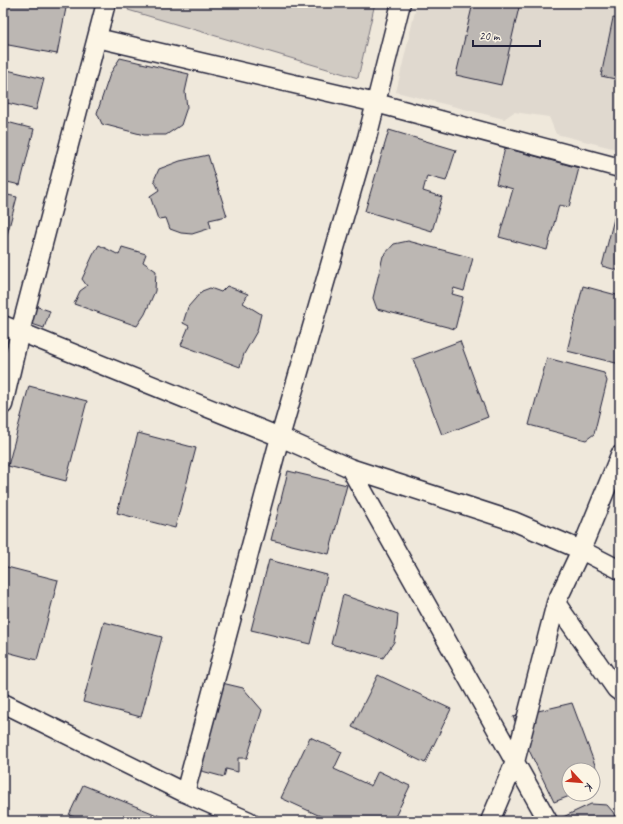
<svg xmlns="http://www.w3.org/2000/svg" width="623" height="824" font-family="Caveat,sans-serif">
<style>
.built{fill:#e0d9cf}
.green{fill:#d1cbc3;stroke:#7a767f}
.building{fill:#bcb7b3;stroke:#22223b}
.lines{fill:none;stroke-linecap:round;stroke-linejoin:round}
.minor-casing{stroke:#22223b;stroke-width:21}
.minor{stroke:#fcf5e5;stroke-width:18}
</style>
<rect width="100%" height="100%" fill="#efe8db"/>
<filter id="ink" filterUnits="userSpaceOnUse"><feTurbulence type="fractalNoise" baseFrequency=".025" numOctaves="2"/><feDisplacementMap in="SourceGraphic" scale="8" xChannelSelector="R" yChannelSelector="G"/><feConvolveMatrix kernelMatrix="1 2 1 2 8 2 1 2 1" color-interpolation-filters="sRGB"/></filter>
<g filter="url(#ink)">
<!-- built -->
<path class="built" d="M 417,3 L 620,3 L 620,150 L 556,134 L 549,117 L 514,112 L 504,119 L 396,92 Z"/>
<!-- green -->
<path class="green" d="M 130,3 L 375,3 L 358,78 L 128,10 Z"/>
<!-- building -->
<path class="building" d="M 3,3 L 67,3 L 57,54 L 3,44 Z
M 473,3 L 520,3 L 501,85 L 456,75 Z
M 613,18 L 620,19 L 620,80 L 601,76 Z
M 120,58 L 189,74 L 185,92 L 187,107 L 181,125 L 166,135 L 144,135 L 102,124 L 97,113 L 110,74 Z
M 3,69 L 44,79 L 36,110 L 3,102 Z
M 3,121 L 34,129 L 20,185 L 3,181 Z
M 389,130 L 456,150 L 446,181 L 427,176 L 423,191 L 442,197 L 432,231 L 365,211 Z
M 505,148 L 579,168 L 569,207 L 559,205 L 547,250 L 499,237 L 513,189 L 496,184 Z
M 208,155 L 227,216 L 209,220 L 211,228 L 192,234 L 181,233 L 170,229 L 166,218 L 158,219 L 150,196 L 159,190 L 154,180 L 159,169 L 180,161 Z
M 3,194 L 17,197 L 3,250 Z
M 620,195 L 620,271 L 602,266 Z
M 408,241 L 473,258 L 464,291 L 454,288 L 452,294 L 463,297 L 455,329 L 377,309 L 373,298 L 383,256 L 394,244 Z
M 99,245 L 119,255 L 122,247 L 146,254 L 143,262 L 156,271 L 155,291 L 145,314 L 137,326 L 74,304 L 80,291 L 87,286 L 82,279 L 93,255 Z
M 227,286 L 248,294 L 243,303 L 261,314 L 257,331 L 244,354 L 240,367 L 181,345 L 189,326 L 183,323 L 188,307 L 202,291 L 210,288 L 221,292 Z
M 583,286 L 620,296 L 620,364 L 567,351 Z
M 32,305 L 50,311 L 44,328 L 26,322 Z
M 460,341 L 488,417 L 442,435 L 413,359 Z
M 547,358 L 604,373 L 607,381 L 594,434 L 586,440 L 529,425 Z
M 29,386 L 87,401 L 66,481 L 8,466 Z
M 138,433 L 196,448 L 175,528 L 117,513 Z
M 288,471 L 347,485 L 329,554 L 271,540 Z
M 269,560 L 327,575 L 310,644 L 251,630 Z
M 3,566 L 58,580 L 37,660 L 3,651 Z
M 343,595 L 398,614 L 397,627 L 394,642 L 383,658 L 331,644 Z
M 104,622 L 162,637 L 141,717 L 83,702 Z
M 378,675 L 451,709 L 425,763 L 352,727 Z
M 222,683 L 243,688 L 262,710 L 247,758 L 238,758 L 238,772 L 226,769 L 224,777 L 198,770 Z
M 572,703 L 598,773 L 593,787 L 593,770 L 569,770 L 569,794 L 575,794 L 554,802 L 513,717 Z
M 310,737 L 342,752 L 334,769 L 371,786 L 378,771 L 410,786 L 393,821 L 331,821 L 281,798 Z
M 83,785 L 172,821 L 84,821 L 69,815 Z
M 591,804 L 607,805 L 613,812 L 617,821 L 562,821 L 561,818 Z"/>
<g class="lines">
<defs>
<path id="minor" d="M 97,38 L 376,103 L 620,168
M 3,325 L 280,437 L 350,468 L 513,521 L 581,550 L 620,570
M 3,405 L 20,332 L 106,3
M 350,468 L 548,821
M 556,603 L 616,689 L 620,692
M 3,703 L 185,793 L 249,821
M 185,793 L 280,437 L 367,138 L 401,3
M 490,821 L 515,762 L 556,603 L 581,550 L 620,455"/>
</defs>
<!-- minor casing -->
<use href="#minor" class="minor-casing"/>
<!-- minor -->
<use href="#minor" class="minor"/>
</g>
</g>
<!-- margin -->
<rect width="623" height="824" fill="none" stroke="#fcf5e5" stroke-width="16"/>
<rect x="8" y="8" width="607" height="808" fill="none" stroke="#22223b" stroke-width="1.5" filter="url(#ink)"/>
<!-- north arrow -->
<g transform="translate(581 782) rotate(116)"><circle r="19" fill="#fcf5e5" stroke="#a5a1a1"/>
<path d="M0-3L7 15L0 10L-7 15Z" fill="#c8321e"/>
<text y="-6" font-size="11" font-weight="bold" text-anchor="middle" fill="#22223b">K</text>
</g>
<!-- scale -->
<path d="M473 40v6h67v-6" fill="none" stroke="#22223b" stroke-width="2"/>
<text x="479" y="40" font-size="12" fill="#22223b" stroke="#fcf5e5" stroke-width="3" paint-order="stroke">20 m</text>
</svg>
